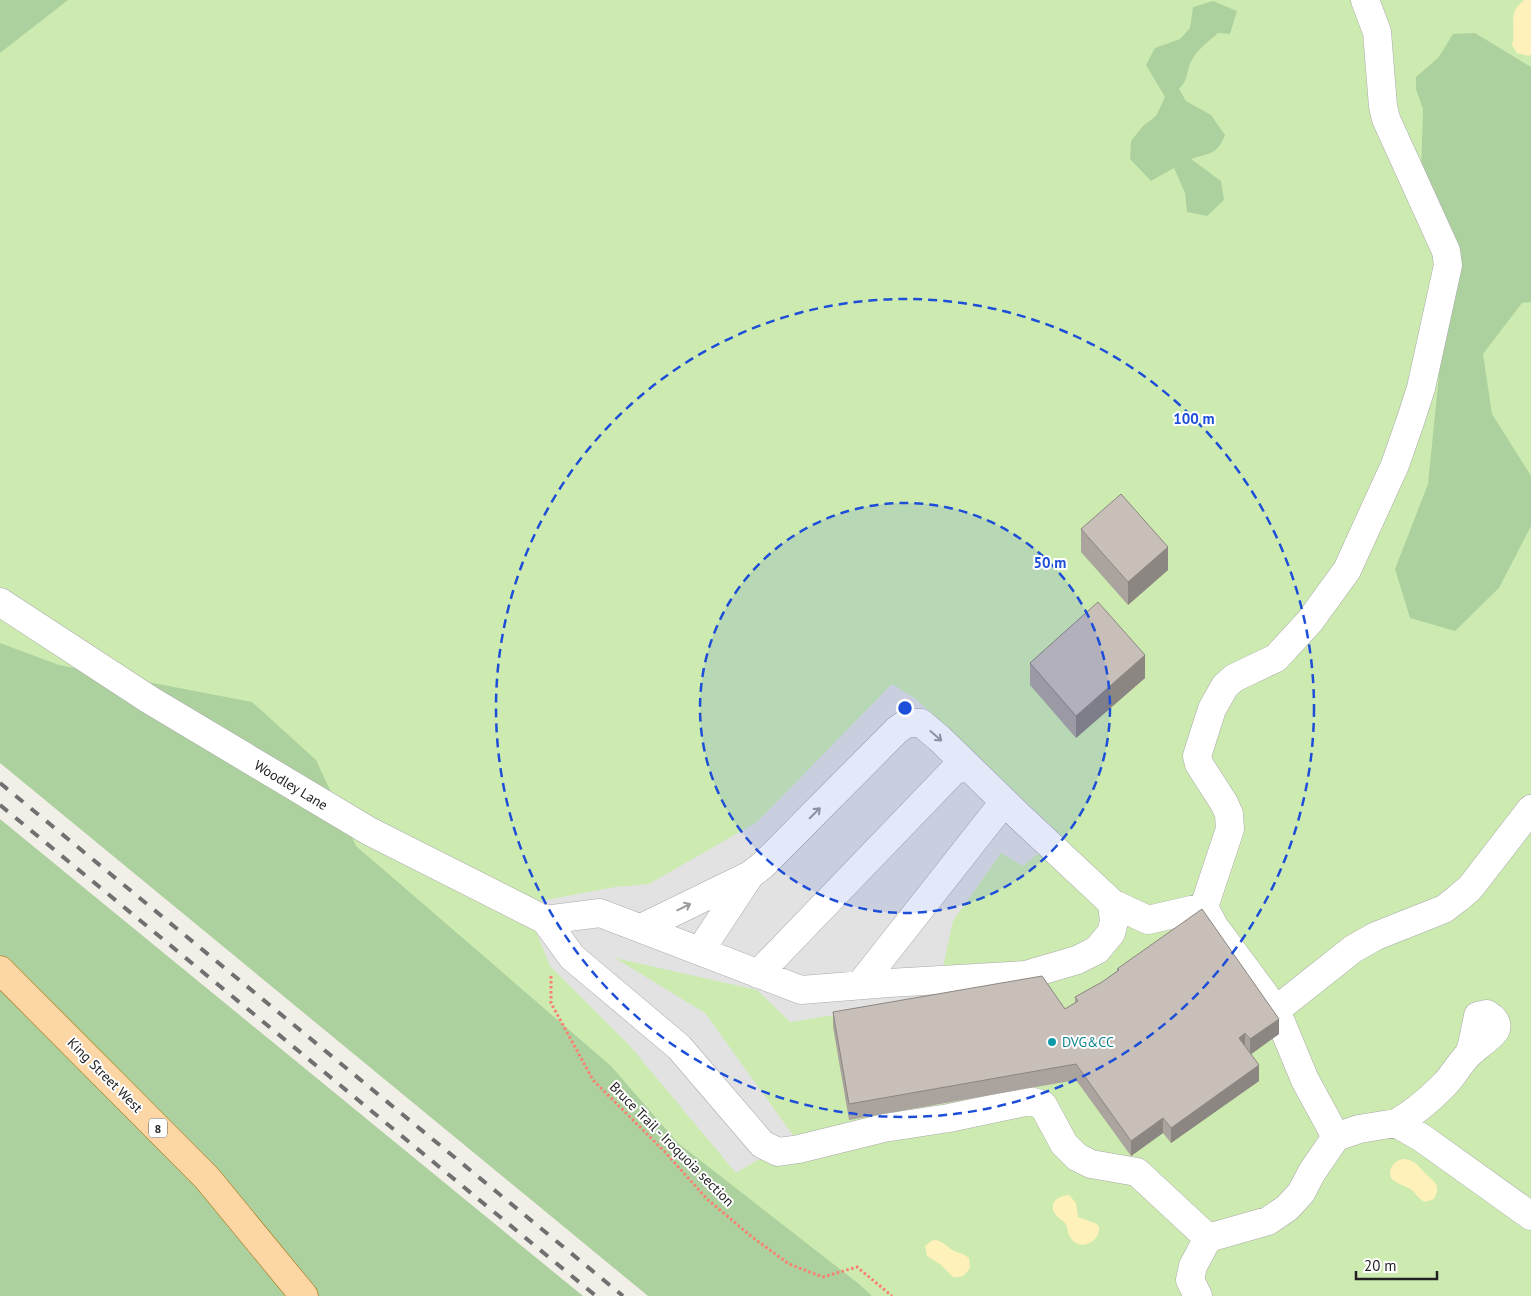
<svg xmlns="http://www.w3.org/2000/svg" width="1531" height="1296" font-family="'PT Sans',sans-serif">
<style>
.grass{fill:#cdebb0}
.forest{fill:#add19e}
.sand{fill:#fff1ba}
.parking{fill:#e2e2e2}
.lines{fill:none;stroke-linecap:round;stroke-linejoin:round}
.minor-casing{stroke:#a9a9a9;stroke-width:29}
.major-casing{stroke:#a06b00;stroke-width:29}
.path{stroke:#fa8072;stroke-width:3;stroke-dasharray:2.5 2.5;stroke-linecap:butt}
.minor{stroke:#fff;stroke-width:28}
.major{stroke:#fcd6a4;stroke-width:28}
.rail{stroke:#707070;stroke-width:4;stroke-dasharray:10 10;stroke-linecap:butt}
.wall{fill:#aba49e}
.shaded-wall{fill:#8b8681}
.building{fill:#c7bfb8;stroke:#8b8681}
.oneway{stroke:#9c9c9c}
.ring{fill:none;stroke:#1d4ed8;stroke-width:2.5;stroke-dasharray:9 6}
.culture-dot{fill:#0f9aa8;stroke:#fff;stroke-width:2}
.labels{text-anchor:middle;dominant-baseline:central;stroke-width:4;stroke-linejoin:round;paint-order:stroke}
.shield{fill:#fff;stroke:#646464;stroke-width:1}
.shield-label{font-size:12px;font-weight:bold;fill:#222}
.street-label{font-size:14px;fill:#222;stroke:#fff}
.culture-label{font-size:14px;fill:#0d838f;stroke:#fff;text-anchor:start}
.centre{fill:#1d4ed8;stroke:#fff;stroke-width:2.5}
.ring-label{font-size:15px;text-anchor:middle;font-weight:bold;fill:#1d4ed8;stroke:#fff;stroke-width:4;stroke-linejoin:round;paint-order:stroke}
</style>
<rect width="100%" height="100%" fill="#f2efe9"/>
<!-- grass -->
<path class="grass" d="M 0,0 L 1531,0 L 1531,1296 L 805,1296 L 0,646 Z"/>
<!-- forest -->
<path class="forest" d="M 0,0 L 68,0 L 0,53 Z
M 1213,1 L 1237,11 L 1230,34 L 1218,33 C 1208,42 1195,51 1190,64 C 1186,75 1188,80 1179,89 L 1186,101 L 1211,115 L 1225,135 C 1217,155 1210,153 1191,159 L 1221,181 L 1224,200 L 1207,216 L 1187,212 L 1185,193 L 1174,168 L 1151,181 L 1130,159 L 1131,141 L 1143,126 L 1156,116 L 1165,97 L 1146,65 L 1155,48 L 1180,39 L 1190,28 L 1193,7 Z
M 1475,33 L 1531,67 L 1531,302 L 1522,303 L 1483,354 L 1492,414 L 1531,476 L 1531,526 L 1499,588 L 1455,631 L 1410,618 L 1395,569 L 1428,484 L 1447,295 L 1421,176 L 1423,109 L 1416,89 L 1416,77 L 1438,58 L 1453,34 Z
M 0,643 L 59,665 L 252,702 L 316,760 L 356,846 L 611,1066 L 678,1143 L 859,1284 L 872,1296 L 648,1296 L 0,763 Z
M 0,819 L 583,1296 L 0,1296 Z"/>
<!-- sand -->
<path class="sand" d="M 1524,0 L 1531,0 L 1531,54 L 1529,56 L 1517,53 L 1512,45 C 1517,26 1506,14 1524,0 Z
M 1404,1159 C 1414,1160 1418,1165 1424,1172 C 1433,1181 1442,1184 1434,1199 L 1425,1202 C 1419,1199 1418,1196 1413,1191 C 1406,1184 1385,1183 1391,1168 C 1394,1162 1398,1160 1404,1159 Z
M 1069,1195 L 1076,1203 L 1078,1217 L 1097,1224 L 1099,1227 C 1100,1243 1079,1252 1070,1237 C 1067,1233 1068,1227 1065,1223 C 1062,1220 1058,1218 1056,1215 C 1047,1203 1058,1196 1069,1195 Z
M 936,1240 C 944,1242 947,1247 954,1251 C 959,1253 964,1254 969,1258 L 970,1267 C 966,1275 962,1278 953,1277 L 940,1264 L 927,1256 L 925,1246 L 931,1241 Z"/>
<!-- parking -->
<path class="parking" d="M 892,684 L 916,699 L 1061,835 L 1023,866 L 1001,853 L 953,921 L 936,999 L 790,1022 L 757,990 L 615,958 L 705,1013 L 795,1138 L 736,1173 L 630,1046 L 550,966 L 525,904 L 615,887 L 649,884 L 757,822 Z"/>
<g class="lines">
<defs>
<path id="minor" d="M 0,602 L 150,700 L 369,831 L 545,920 L 600,913 L 801,990 L 889,983 L 1026,975 L 1077,960 L 1097,950 L 1111,933 L 1114,922 L 1112,903 L 1148,920 L 1204,907
M 545,920 L 572,957 L 679,1047 L 762,1144 L 778,1152 L 799,1149 L 884,1128 L 949,1118 L 1030,1101 L 1043,1105 L 1064,1144 L 1077,1157 L 1091,1164 L 1137,1172 L 1208,1238 L 1193,1266 L 1190,1280 L 1198,1296
M 641,928 L 750,875 L 763,865 L 897,730 L 907,723 L 921,723 L 940,739 L 1019,816 L 1112,903
M 700,951 L 750,875
M 758,974 L 962,762
M 860,985 L 1004,802
M 1276,1010 L 1214,926 L 1204,907 L 1230,829 L 1229,814 L 1224,803 L 1199,764 L 1197,756 L 1212,709 L 1225,686 L 1234,678 L 1276,658 L 1310,621 L 1347,570 L 1395,465 L 1411,419 L 1421,388 L 1448,265 L 1446,251 L 1386,119 L 1383,106 L 1377,32 L 1365,0
M 1396,1123 C 1413,1114 1430,1099 1444,1085 C 1454,1075 1460,1062 1471,1052 C 1476,1047 1494,1035 1496,1029 C 1498,1022 1492,1017 1487,1014 L 1478,1016 L 1472,1045 L 1469,1054
M 1336,1137 L 1305,1080 L 1276,1010 L 1353,949 L 1376,936 L 1444,909 L 1457,899 L 1470,888 L 1531,809
M 1208,1238 L 1268,1221 L 1287,1208 L 1301,1193 L 1312,1172 L 1336,1137 L 1359,1129 L 1396,1123 L 1422,1138 L 1531,1216"/>
<path id="major" d="M 0,970 L 207,1178 L 304,1296"/>
</defs>
<!-- minor casing -->
<use href="#minor" class="minor-casing"/>
<!-- major casing -->
<use href="#major" class="major-casing"/>
<!-- path -->
<path class="path" d="M 551,976 L 551,1003 L 593,1080 L 665,1152 L 707,1199 L 752,1237 L 789,1264 L 823,1277 L 857,1267 L 892,1296"/>
<!-- minor -->
<use href="#minor" class="minor"/>
<!-- major -->
<use href="#major" class="major"/>
<!-- rail -->
<path class="rail" d="M 0,783 L 623,1296
M 0,805 L 596,1296"/>
</g>
<!-- wall -->
<path class="wall" d="M 1081,529 L 1168,570 L 1128,605 L 1081,552 Z
M 1030,663 L 1145,678 L 1076,738 L 1030,685 Z
M 1117,969 L 1279,1034 L 1251,1054 L 1259,1081 L 1171,1143 L 1163,1133 L 1131,1156 L 1076,1080 L 849,1120 L 833,1027 L 833,1012 L 1065,1009 L 1075,1003 L 1075,997 L 1102,982 L 1117,971 Z"/>
<!-- shaded-wall -->
<path class="shaded-wall" d="M 1168,547 L 1168,570 L 1128,605 L 1128,582 Z
M 1145,655 L 1145,678 L 1076,738 L 1076,716 Z
M 1279,1019 L 1279,1034 L 1250,1055 L 1250,1039 Z
M 1245,1033 L 1245,1049 L 1239,1038 Z
M 1259,1065 L 1259,1081 L 1171,1143 L 1171,1128 Z
M 1163,1118 L 1163,1133 L 1131,1156 L 1131,1141 Z"/>
<!-- building -->
<path class="building" d="M 1121,494 L 1168,547 L 1128,582 L 1081,529 Z
M 1098,602 L 1145,655 L 1076,716 L 1030,663 Z
M 1202,909 L 1279,1019 L 1250,1039 L 1245,1033 L 1239,1038 L 1259,1065 L 1171,1128 L 1163,1118 L 1131,1141 L 1076,1064 L 849,1104 L 833,1012 L 1042,976 L 1065,1009 L 1078,1001 L 1075,997 L 1102,982 L 1119,970 L 1117,969 Z"/>
<!-- one-way arrows -->
<defs><path id="oneway-shaft" d="M-6 0H5M1.5-3L5.5 0L1.5 3" fill="none" stroke-width="1.6" stroke-linecap="round" stroke-linejoin="round" transform="scale(1.25)"/></defs>
<g class="oneway">
<use href="#oneway-shaft" transform="translate(936 736) rotate(41)"/>
<use href="#oneway-shaft" transform="translate(815 813) rotate(-45)"/>
<use href="#oneway-shaft" transform="translate(684 907) rotate(-26)"/>
</g>
<!-- distance rings -->
<circle cx="905" cy="708" r="205" fill="#1d4ed8" fill-opacity=".12"/>
<g class="ring">
<circle cx="905" cy="708" r="205"/>
<circle cx="905" cy="708" r="409"/>
</g>
<!-- markers -->
<circle class="culture-dot" cx="1052" cy="1042" r="5"/>
<g class="labels">
<!-- shield labels -->
<rect class="shield" x="149" y="1118.5" width="18" height="19" rx="4"/>
<g class="shield-label">
<text x="158" y="1128">8</text>
</g>
<!-- street labels -->
<g class="street-label">
<text transform="translate(291 785) rotate(31)">Woodley Lane</text>
<text transform="translate(105 1075) rotate(45)">King Street West</text>
<text transform="translate(672 1144) rotate(45)">Bruce Trail - Iroquoia section</text>
</g>
<!-- culture labels -->
<g class="culture-label">
<text x="1062" y="1042">DVG&amp;CC</text>
</g>
</g>
<circle cx="905" cy="708" r="8" class="centre"/>
<g class="ring-label">
<text x="1194" y="424">100 m</text>
<text x="1050" y="568">50 m</text>
</g>
<!-- scale -->
<path d="M1356 1271v8h81v-8" fill="none" stroke="#222222" stroke-width="2.5"/>
<text x="1364" y="1271" font-size="15" fill="#222222" stroke="#ffffff" stroke-width="4" paint-order="stroke">20 m</text>
</svg>
